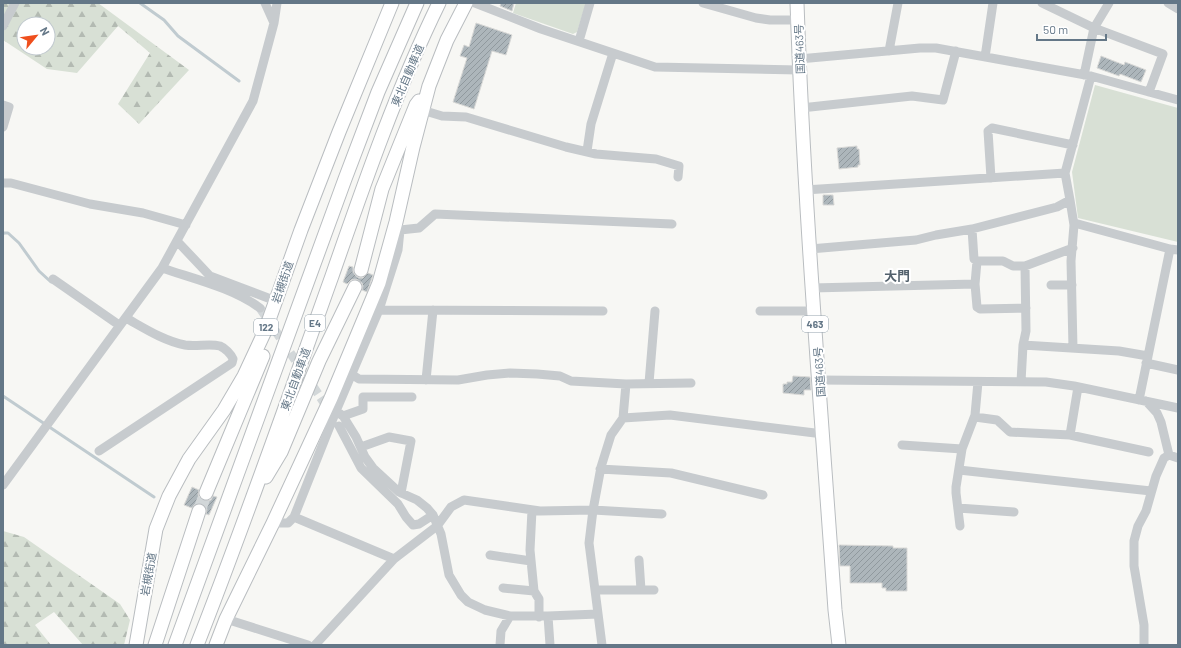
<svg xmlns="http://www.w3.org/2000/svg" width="1181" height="648" font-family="Barlow,'Noto Sans JP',sans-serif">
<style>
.forest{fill:url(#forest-firs);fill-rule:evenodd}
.park{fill:#d8e0d5}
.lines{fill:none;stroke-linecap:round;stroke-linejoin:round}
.stream{stroke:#c0cbd0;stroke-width:3}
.building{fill:url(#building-hatch);stroke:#d9d9d7}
.minor-tunnel{stroke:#d2d7d9;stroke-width:9;stroke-dasharray:9 4.5;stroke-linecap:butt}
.highway-tunnel{stroke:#d2d7d9;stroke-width:13;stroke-dasharray:13 6;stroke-linecap:butt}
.highway-casing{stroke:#b9bdc0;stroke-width:15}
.minor{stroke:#c7cbce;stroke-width:9}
.highway{stroke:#fff;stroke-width:13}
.labels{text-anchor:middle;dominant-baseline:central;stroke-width:4;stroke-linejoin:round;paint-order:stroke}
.shield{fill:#fff;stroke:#92a0ab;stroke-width:1}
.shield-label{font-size:10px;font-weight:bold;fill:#647787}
.street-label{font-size:11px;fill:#647787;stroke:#fff}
.quarter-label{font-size:13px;font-weight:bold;fill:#53616c;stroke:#fff}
</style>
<defs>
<pattern id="forest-firs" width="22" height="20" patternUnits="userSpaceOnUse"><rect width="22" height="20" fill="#d8e0d5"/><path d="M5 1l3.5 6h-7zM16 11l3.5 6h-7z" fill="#b3bab2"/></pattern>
<pattern id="building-hatch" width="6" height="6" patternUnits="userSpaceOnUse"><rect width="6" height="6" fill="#adb6bb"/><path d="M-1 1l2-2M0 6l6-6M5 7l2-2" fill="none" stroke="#90999e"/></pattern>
</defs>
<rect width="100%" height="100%" fill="#f7f7f4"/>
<!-- forest -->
<path class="forest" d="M 3,3 L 98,3 L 189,70 L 139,124 L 118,104 L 150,53 L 118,26 L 77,73 L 47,69 L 3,40 ZM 24,24 L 48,24 L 48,48 L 24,48 Z
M 3,531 L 24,537 L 120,604 L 130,620 L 124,645 L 83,645 L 54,612 L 35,625 L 51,645 L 3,645 Z"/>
<!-- park -->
<path class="park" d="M 516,3 L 586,3 L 577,32 L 573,34 L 513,13 Z
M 1095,85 L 1178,108 L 1178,242 L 1078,218 L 1072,172 Z"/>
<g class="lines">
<!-- stream -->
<path class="stream" d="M 140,3 L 164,20 L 178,36 L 239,81
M 3,234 L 4,233 L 8,233 L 19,243 L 39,271 L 51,282
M 3,396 L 154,497"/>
</g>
<!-- building -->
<path class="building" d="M 501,3 L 514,3 L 512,11 L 500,6 Z
M 476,23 L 512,35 L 506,55 L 492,51 L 474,109 L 453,102 L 467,58 L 460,56 L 464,45 L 469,47 Z
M 1101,56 L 1124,65 L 1125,62 L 1146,70 L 1141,82 L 1120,74 L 1119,76 L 1097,68 Z
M 857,146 L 857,149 L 859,149 L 860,165 L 858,165 L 858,167 L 839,169 L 837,148 Z
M 823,195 L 833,195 L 834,205 L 823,205 Z
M 349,266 L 353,267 L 353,272 L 356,276 L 359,278 L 363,278 L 368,273 L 373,275 L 367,292 L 362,290 L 363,286 L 362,283 L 358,280 L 355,279 L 351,280 L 347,284 L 343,282 Z
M 793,376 L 810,377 L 811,390 L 804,390 L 804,395 L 783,393 L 783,384 L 787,384 L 787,382 L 792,382 Z
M 192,487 L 199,490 L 198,494 L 199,498 L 203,500 L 207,501 L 211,500 L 213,496 L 217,497 L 209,515 L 206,514 L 207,509 L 205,506 L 202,504 L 197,503 L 194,505 L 192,508 L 184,505 Z
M 839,545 L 893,546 L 893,548 L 907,548 L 907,591 L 886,591 L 886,588 L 882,588 L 882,583 L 850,583 L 850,566 L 840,566 Z"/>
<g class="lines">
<!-- minor-tunnel -->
<path class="minor-tunnel" d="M 260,308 L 329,410"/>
<!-- highway-tunnel -->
<path class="highway-tunnel" d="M 199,511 L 206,493"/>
<defs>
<path id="highway" d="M 797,3 C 804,206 821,408 835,610 L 839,645
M 361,270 L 382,189 L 416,105 L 419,101
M 266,477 L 281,452 L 319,361 L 355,287
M 206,493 L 263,356
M 136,645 L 156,529 L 169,496 L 189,459 L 224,410 L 244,376 L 265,331 L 301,230 L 339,132 L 392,3
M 155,645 L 199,511
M 175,645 L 345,179 L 378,92 L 417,3
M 197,645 C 245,523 288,399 332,276 C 364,184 396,91 439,3
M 216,645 L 226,619 L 273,523 L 331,398 L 379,283 L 396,222 L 413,147 L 429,86 L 447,40 L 466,3"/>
</defs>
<!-- highway casing -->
<use href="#highway" class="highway-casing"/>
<!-- minor -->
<path class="minor" d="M 265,3 L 274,23
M 475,3 L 541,29 L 655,67 L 799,70
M 703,3 L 756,18 L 770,20 L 798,20
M 1042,3 L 1094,28 L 1163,54 L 1149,92
M 1168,3 L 1178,9
M 3,26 L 15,3
M 579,41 L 590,3
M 889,51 L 898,3
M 985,57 L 993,3
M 799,59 L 920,48 L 936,48 L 1091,76 L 1178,100
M 1084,75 L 1094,28 L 1109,3
M 3,105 L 9,107 L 3,127
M 801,108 L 912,96 L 943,100 L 956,51
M 422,110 L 442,116 L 466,117 L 566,147 L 596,154 L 656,159 L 679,166 L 678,177
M 587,151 L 591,124 L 613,53
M 991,178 L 988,131 L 992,128 L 1073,145
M 3,183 L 11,183 L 90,204 L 143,213 L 186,225
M 805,190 L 1065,173
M 1070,200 L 1074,225
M 972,229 L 974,259 L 977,261 L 1003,261 L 1013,266 L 1025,266 L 1073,248
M 400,230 L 419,228 L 435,214 L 672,224
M 177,241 L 210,276 L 276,301
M 810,249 L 916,240 L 936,235 L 972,229 L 1057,207 L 1070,200 L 1065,173 L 1091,76
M 977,261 L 975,284 L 977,307 L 980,309 L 1026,308
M 162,268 C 194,279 233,288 260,308
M 53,279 L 119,325
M 1051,285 L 1072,285
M 812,288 L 975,284
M 379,310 L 603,311
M 760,311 L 814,311
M 1023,345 L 1119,351 L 1148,356
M 1073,348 L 1071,261 L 1074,225 L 1078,224 L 1170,249 L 1178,250
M 1146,363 L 1178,370
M 351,374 L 359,379 L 458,380 L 487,375 L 510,373 L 537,374 L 560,376 L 571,381 L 626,384 L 691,383
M 426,380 L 433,310
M 819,380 L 1046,382 L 1074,386 L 1178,408
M 1021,382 L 1023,345 L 1026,331 L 1025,266
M 649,383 L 655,311
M 1139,400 L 1170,249
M 1146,401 L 1157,413 L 1161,422 L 1169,455 L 1178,458
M 336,411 L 343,416 L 356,437 L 365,457 L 373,468 L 399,492 L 417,500 L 427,508 L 433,515 L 441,534 L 449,575 L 461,595 L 468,602 L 485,610 L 510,616 L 548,616 L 598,614
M 343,416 L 363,409 L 363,397 L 412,397
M 975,417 L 997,420 L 1010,432 L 1070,435 L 1149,452
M 623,418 L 626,384
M 339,426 L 361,468 L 398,504 L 406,517 L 413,525 L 419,524 L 433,515
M 1070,435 L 1078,387
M 902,445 L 962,449
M 361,447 L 389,437 L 411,441 L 401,493
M 99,451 L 232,363 L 233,359 C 231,354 225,348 220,346 C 209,343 197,347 185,345 C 164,341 144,328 126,318
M 600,469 L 671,473 L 763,495
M 959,470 L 1151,491
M 3,485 L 162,268 L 253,101 L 274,23 L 277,3
M 958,508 L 1014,512
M 532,510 L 530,550 L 534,591 L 539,599 L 539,617
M 294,517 L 394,559
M 273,523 L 288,523 L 294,517 L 336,411 L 379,310 L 398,250 L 400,230 L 396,222
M 960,526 L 956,493 L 956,487 L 962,449 L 975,415 L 978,382
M 490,555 L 531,561
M 639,560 L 641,590
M 503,588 L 534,591
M 595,590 L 654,590
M 548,616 L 550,645
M 226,619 L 308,645
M 315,645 L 394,559 L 437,526 L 451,507 L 464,500 L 540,511 L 593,510 L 662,514
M 500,645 L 501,631 L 510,616
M 602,645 L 589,543 L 593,510 L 601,467 L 611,435 L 623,418 L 670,415 L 823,434
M 1144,645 L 1144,625 L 1134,566 L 1134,541 L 1138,526 L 1146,511 L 1156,476 L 1164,458 L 1169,455"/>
<!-- highway -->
<use href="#highway" class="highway"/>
</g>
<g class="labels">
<!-- shield labels -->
<g class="shield">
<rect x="305" y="315" width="20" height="16" rx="3"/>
<rect x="802" y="316" width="26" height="16" rx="3"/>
<rect x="254" y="319" width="24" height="16" rx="3"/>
</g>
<g class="shield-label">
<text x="315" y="323">E4</text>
<text x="815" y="324">463</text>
<text x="266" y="327">122</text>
</g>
<!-- street labels -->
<g class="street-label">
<text transform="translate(799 49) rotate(-92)">国道463号</text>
<text transform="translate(407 75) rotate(-67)">東北自動車道</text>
<text transform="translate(282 282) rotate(-71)">岩槻街道</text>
<text transform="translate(819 372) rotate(-94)">国道463号</text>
<text transform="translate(295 379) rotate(-70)">東北自動車道</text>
<text transform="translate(148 574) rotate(-80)">岩槻街道</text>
</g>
<!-- quarter labels -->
<g class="quarter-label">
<text x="897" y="276">大門</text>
</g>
</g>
<!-- border -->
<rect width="1181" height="648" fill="none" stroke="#647787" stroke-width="8"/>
<!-- north arrow -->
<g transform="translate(36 36) rotate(61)"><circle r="19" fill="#ffffff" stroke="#c1c9cf"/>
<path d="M0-3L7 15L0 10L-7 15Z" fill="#ef4f1d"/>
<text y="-6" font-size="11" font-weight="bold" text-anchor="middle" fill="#647787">N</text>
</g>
<!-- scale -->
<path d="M1037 34v6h69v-6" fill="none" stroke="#647787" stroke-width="2"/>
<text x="1043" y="34" font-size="12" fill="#647787" stroke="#ffffff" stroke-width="3" paint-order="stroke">50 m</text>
</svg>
